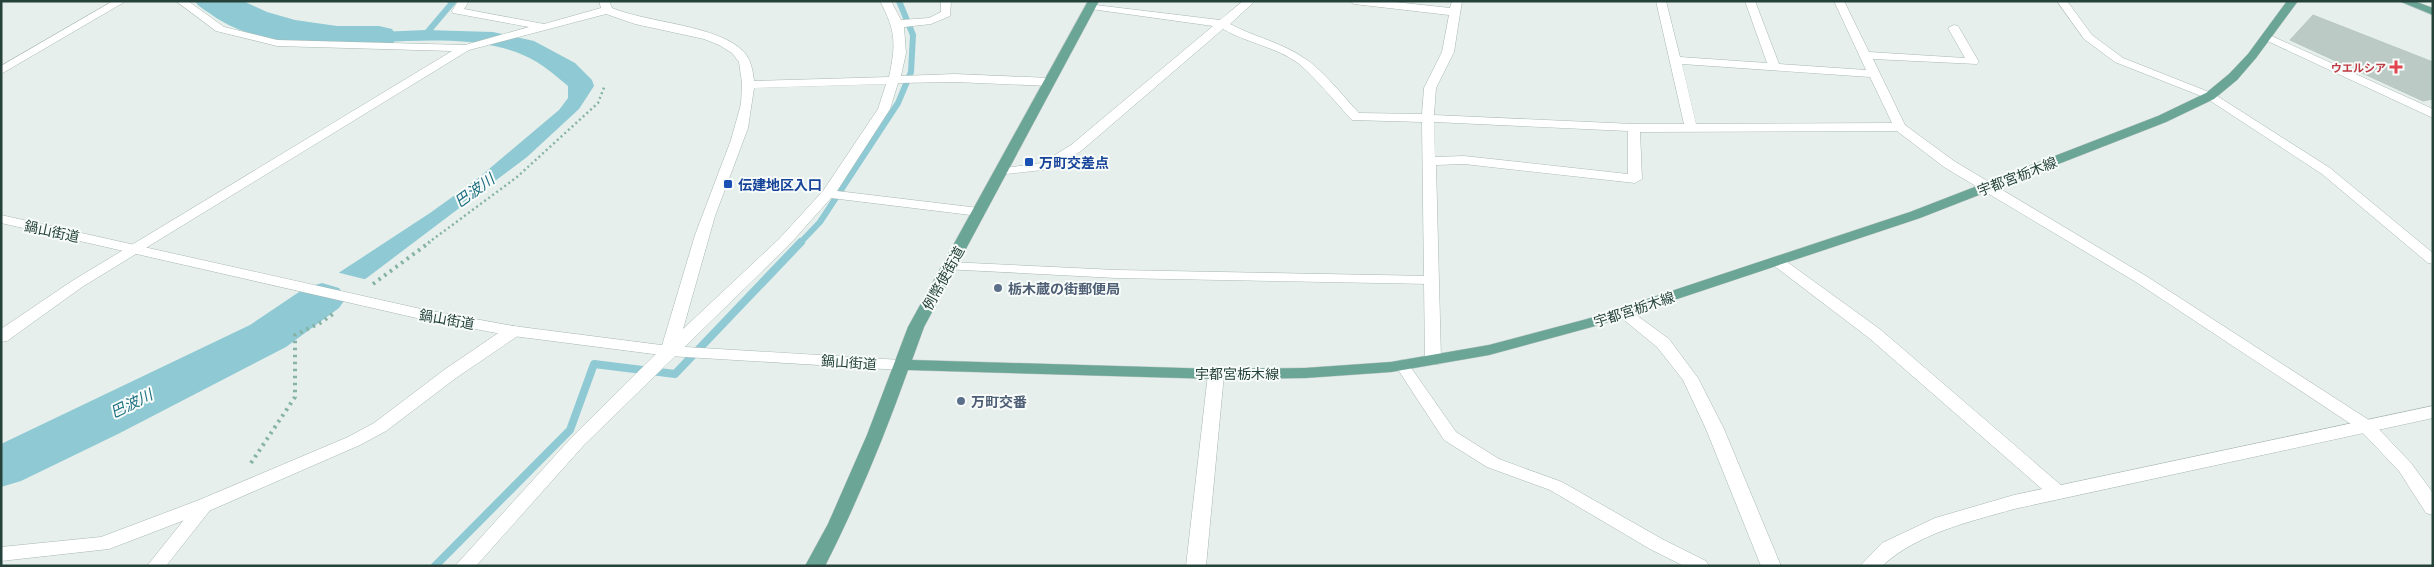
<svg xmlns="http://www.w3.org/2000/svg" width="2434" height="567" font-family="Commissioner,'Noto Sans JP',sans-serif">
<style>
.water{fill:#8ec9d4}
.pier{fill:#e6efeb}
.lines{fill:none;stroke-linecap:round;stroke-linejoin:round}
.stream-far1{stroke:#8ec9d4;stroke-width:6}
.stream{stroke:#8ec9d4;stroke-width:8}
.river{fill:#8ec9d4;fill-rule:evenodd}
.building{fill:#bbcac4;stroke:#b8c9c2}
.service-casing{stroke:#a8b8b2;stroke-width:1}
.minor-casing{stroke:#a8b8b2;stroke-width:1}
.tertiary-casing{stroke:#a8b8b2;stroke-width:1}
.primary-casing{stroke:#c2cac8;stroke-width:1}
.path-far1{stroke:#86b3a5;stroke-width:2.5;stroke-dasharray:2 3;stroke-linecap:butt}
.path{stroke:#86b3a5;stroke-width:4;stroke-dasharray:2.5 4.5;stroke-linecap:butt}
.service{fill:#fff;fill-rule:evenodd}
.minor{fill:#fff;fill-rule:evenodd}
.tertiary{fill:#fff;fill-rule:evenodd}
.primary{fill:#6aa596;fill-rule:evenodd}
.health-dot{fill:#e0444e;stroke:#f7fbf9;stroke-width:2}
.transit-dot{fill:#1a4fb4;stroke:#f7fbf9;stroke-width:2}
.service-dot{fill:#5c6f8a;stroke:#f7fbf9;stroke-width:2}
.labels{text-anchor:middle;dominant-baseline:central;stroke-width:4;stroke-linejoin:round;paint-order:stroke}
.far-health-label{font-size:11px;font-weight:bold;fill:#be3a42;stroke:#f7fbf9;text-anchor:end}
.transit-label{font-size:14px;font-weight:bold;fill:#164399;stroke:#f7fbf9;text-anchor:start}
.street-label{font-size:14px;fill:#24423a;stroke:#f7fbf9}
.service-label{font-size:14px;font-weight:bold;fill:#4e5e75;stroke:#f7fbf9;text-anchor:start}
.water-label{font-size:15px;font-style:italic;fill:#1c6f80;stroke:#f7fbf9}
</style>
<rect width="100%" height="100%" fill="#e6efeb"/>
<!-- water -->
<path class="water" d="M 195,1 L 221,1 L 242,14 L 282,31 L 307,35 L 426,30 L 493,32 L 534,41 L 575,63 L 592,80 L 594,86 L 579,109 L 527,157 L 368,277 L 305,322 L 267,336 L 72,435 L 43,446 L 1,467 L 1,450 L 236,338 L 282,310 L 430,213 L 476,180 L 559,110 L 568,98 L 568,86 C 546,67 532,56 503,48 C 412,24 291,70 212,15 C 207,11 198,7 195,1 Z"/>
<!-- pier -->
<path class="pier" d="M 336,272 L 368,280 L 320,314 L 284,306 Z"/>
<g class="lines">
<!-- stream-far1 -->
<path class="stream-far1" d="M 425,35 L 453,2 L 450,1
M 800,243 L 820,222 L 898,103 L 911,72 L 913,35 L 899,1"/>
<!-- stream -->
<path class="stream" d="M 435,566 L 570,430 L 594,364 L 675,374 L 801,242"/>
<!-- river -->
<path class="river" d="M 200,1 L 243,1 L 267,12 L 295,20 L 337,26 L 379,26 L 392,29 L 397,37 L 392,45 C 350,55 226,38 200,1 Z
M 322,283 L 339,288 L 346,298 L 339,308 L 286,347 L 118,434 L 21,481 L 1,487 L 1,444 L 250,325 L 305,288 Z"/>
</g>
<!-- building -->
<path class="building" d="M 2313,15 L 2433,62 L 2433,99 L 2423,101 L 2290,40 Z"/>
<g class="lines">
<defs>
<path id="service" d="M 2057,1 L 2067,1 L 2092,35 L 2123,58 L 2214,94 L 2330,168 L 2433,253 L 2433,264 L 2428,263 L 2322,174 L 2206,98 L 2115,62 L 2084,39 Z
M 949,262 L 1116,270 L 1431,276 L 1438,280 L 1431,284 L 1116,278 L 944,269 L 942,266 L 944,263 Z
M 1402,360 L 1407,362 L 1456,432 L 1499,459 L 1562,482 L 1662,539 L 1706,561 L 1709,566 L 1684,566 L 1650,549 L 1550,490 L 1487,467 L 1444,440 L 1395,365 Z
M 205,499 L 211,501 L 213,505 L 211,509 L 166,566 L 147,566 L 199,501 Z"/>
<path id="minor" d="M 113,1 L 126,1 L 1,74 L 1,66 Z
M 176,1 L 188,1 L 224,27 L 277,40 L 465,45 L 529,27 L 453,13 L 452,11 L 458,1 L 469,1 L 464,9 L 544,24 L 601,8 L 599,1 L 609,1 L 612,8 C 648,23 719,25 744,52 C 751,60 753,71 754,81 L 889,77 C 896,44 896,31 880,1 L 891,1 L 901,20 L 929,18 L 941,12 L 941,1 L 951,1 L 950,16 L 931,24 L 904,27 L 906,53 L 901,76 L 955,74 L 1050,78 L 1056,82 L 1050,86 L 955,82 L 898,83 L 890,109 L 837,191 L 979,208 L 984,209 L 986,212 L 984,215 L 979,216 L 831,198 L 789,245 L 584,445 L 476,566 L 455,566 L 572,437 L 661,349 L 695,235 L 731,140 L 741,104 L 742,83 L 739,62 L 732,53 L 719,45 L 704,39 L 635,24 L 606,14 L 469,50 L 82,287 L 7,341 L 1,342 L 1,329 L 72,281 L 452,51 L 277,46 L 216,31 ZM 886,84 L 878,109 L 823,191 L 779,239 L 683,329 L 715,216 L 748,128 L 754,88 Z
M 1243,1 L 1255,1 L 1230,24 C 1254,37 1281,42 1304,58 C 1322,69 1344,97 1359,113 L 1422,114 L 1424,88 L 1442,52 L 1449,15 L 1354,4 L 1349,1 L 1386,1 L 1450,8 L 1452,1 L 1462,1 L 1454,52 L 1436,88 L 1434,115 L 1634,124 L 1684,124 L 1656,1 L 1666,1 L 1680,57 L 1767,63 L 1745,1 L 1755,1 L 1779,64 L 1866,70 L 1834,1 L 1844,1 L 1869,52 L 1965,58 L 1948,28 L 1954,25 L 1958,26 L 1979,62 L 1977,64 L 1873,59 L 1905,125 L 1954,161 L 2146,276 L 2372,422 L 2411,463 L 2433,493 L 2433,515 L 2426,513 L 2399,471 L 2360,430 L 2136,282 L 1944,167 L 1897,131 L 1640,132 L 1642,179 L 1635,183 L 1464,164 L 1436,165 L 1441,360 L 1439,364 L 1427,364 L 1425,360 L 1422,122 L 1352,120 C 1335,102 1316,78 1298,63 C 1276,47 1247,43 1223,29 L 1081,151 L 1051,169 L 997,175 L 995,172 L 997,169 L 1042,163 L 1071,145 L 1213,26 L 1091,9 L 1087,8 L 1087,4 L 1220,20 ZM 1682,64 L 1870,77 L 1892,123 L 1696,124 ZM 1434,122 L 1628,131 L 1628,174 L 1464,156 L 1435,157 Z
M 2267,34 L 2433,109 L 2433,118 L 2263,39 L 2263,35 Z
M 1778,258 L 1783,259 L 1881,330 L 2062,486 L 2065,491 L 2062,496 L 2056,498 L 2050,496 L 1869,338 L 1773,265 L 1771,262 L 1773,259 Z
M 513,326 L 519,327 L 521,331 L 519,335 L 456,378 L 386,431 L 360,445 L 211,510 L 109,549 L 1,561 L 1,547 L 101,537 L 199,500 L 348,437 L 374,423 L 444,370 L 507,327 Z
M 1216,369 L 1222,370 L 1224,374 L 1206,566 L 1186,566 L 1208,374 L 1210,370 Z"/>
<path id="tertiary" d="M 1,215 L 421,309 L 513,326 L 669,346 L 901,360 L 907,361 L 909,365 L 907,369 L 901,370 L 669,356 L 513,336 L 421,319 L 1,223 Z
M 1623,307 L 1628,309 L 1669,339 L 1698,378 L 1724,429 L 1781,566 L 1761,566 L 1706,429 L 1683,380 L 1657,347 L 1618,315 L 1615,312 L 1618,309 Z
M 2433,406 L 2433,418 L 2014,509 C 1969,522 1918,533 1882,566 L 1860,566 L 1882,543 L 1935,518 L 2014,495 Z"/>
<path id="primary" d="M 1088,1 L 1099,1 L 924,327 L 912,360 L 1216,369 L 1305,368 L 1391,362 L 1489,345 L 1587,319 L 1910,212 L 2158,116 L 2206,93 L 2229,74 L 2248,54 L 2287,1 L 2298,1 L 2256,58 L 2237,80 L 2214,99 L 2166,122 L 1920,218 L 1599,325 L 1489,355 L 1391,372 L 1305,378 L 1216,379 L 908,370 C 884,437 857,503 825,566 L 805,566 L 828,524 L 867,435 L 908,327 Z
M 2399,1 L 2414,1 L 2433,8 L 2433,15 Z"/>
</defs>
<!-- service casing -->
<use href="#service" class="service-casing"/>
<!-- minor casing -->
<use href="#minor" class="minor-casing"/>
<!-- tertiary casing -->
<use href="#tertiary" class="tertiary-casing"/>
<!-- primary casing -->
<use href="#primary" class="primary-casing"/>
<!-- path-far1 -->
<path class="path-far1" d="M 428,243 L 517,177 L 598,103 L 605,85"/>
<!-- path -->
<path class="path" d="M 373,284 L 430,242
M 251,463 L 295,397 L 295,335 L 322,322 L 334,313"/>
<!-- service -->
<use href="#service" class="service"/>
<!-- minor -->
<use href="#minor" class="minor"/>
<!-- tertiary -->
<use href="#tertiary" class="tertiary"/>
<!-- primary -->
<use href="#primary" class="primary"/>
</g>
<!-- markers -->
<path class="health-dot" d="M2393.5 59.5h5v5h5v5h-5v5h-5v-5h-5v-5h5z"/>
<g class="transit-dot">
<rect x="1024" y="157" width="10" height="10" rx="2.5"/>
<rect x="723" y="179" width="10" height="10" rx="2.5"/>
</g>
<g class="service-dot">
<circle cx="998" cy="288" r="5"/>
<circle cx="961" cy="401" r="5"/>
</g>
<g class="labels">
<!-- far-health labels -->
<g class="far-health-label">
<text x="2386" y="67">ウエルシア</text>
</g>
<!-- transit labels -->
<g class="transit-label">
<text x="1039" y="162">万町交差点</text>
<text x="738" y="184">伝建地区入口</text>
</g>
<!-- street labels -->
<g class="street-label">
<text transform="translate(2017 176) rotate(-21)">宇都宮栃木線</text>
<text transform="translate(52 231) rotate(12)">鍋山街道</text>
<text transform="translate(943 278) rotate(-61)">例幣使街道</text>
<text transform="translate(1634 309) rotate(-18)">宇都宮栃木線</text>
<text transform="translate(447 319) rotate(10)">鍋山街道</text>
<text transform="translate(849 362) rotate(4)">鍋山街道</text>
<text x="1237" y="373">宇都宮栃木線</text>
</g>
<!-- service labels -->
<g class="service-label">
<text x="1008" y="288">栃木蔵の街郵便局</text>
<text x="971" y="401">万町交番</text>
</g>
<!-- water labels -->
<g class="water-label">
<text transform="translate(474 190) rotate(-36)">巴波川</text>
<text transform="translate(131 403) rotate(-26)">巴波川</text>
</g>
</g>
<!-- border -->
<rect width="2434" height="567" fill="none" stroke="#24423a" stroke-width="5"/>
</svg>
